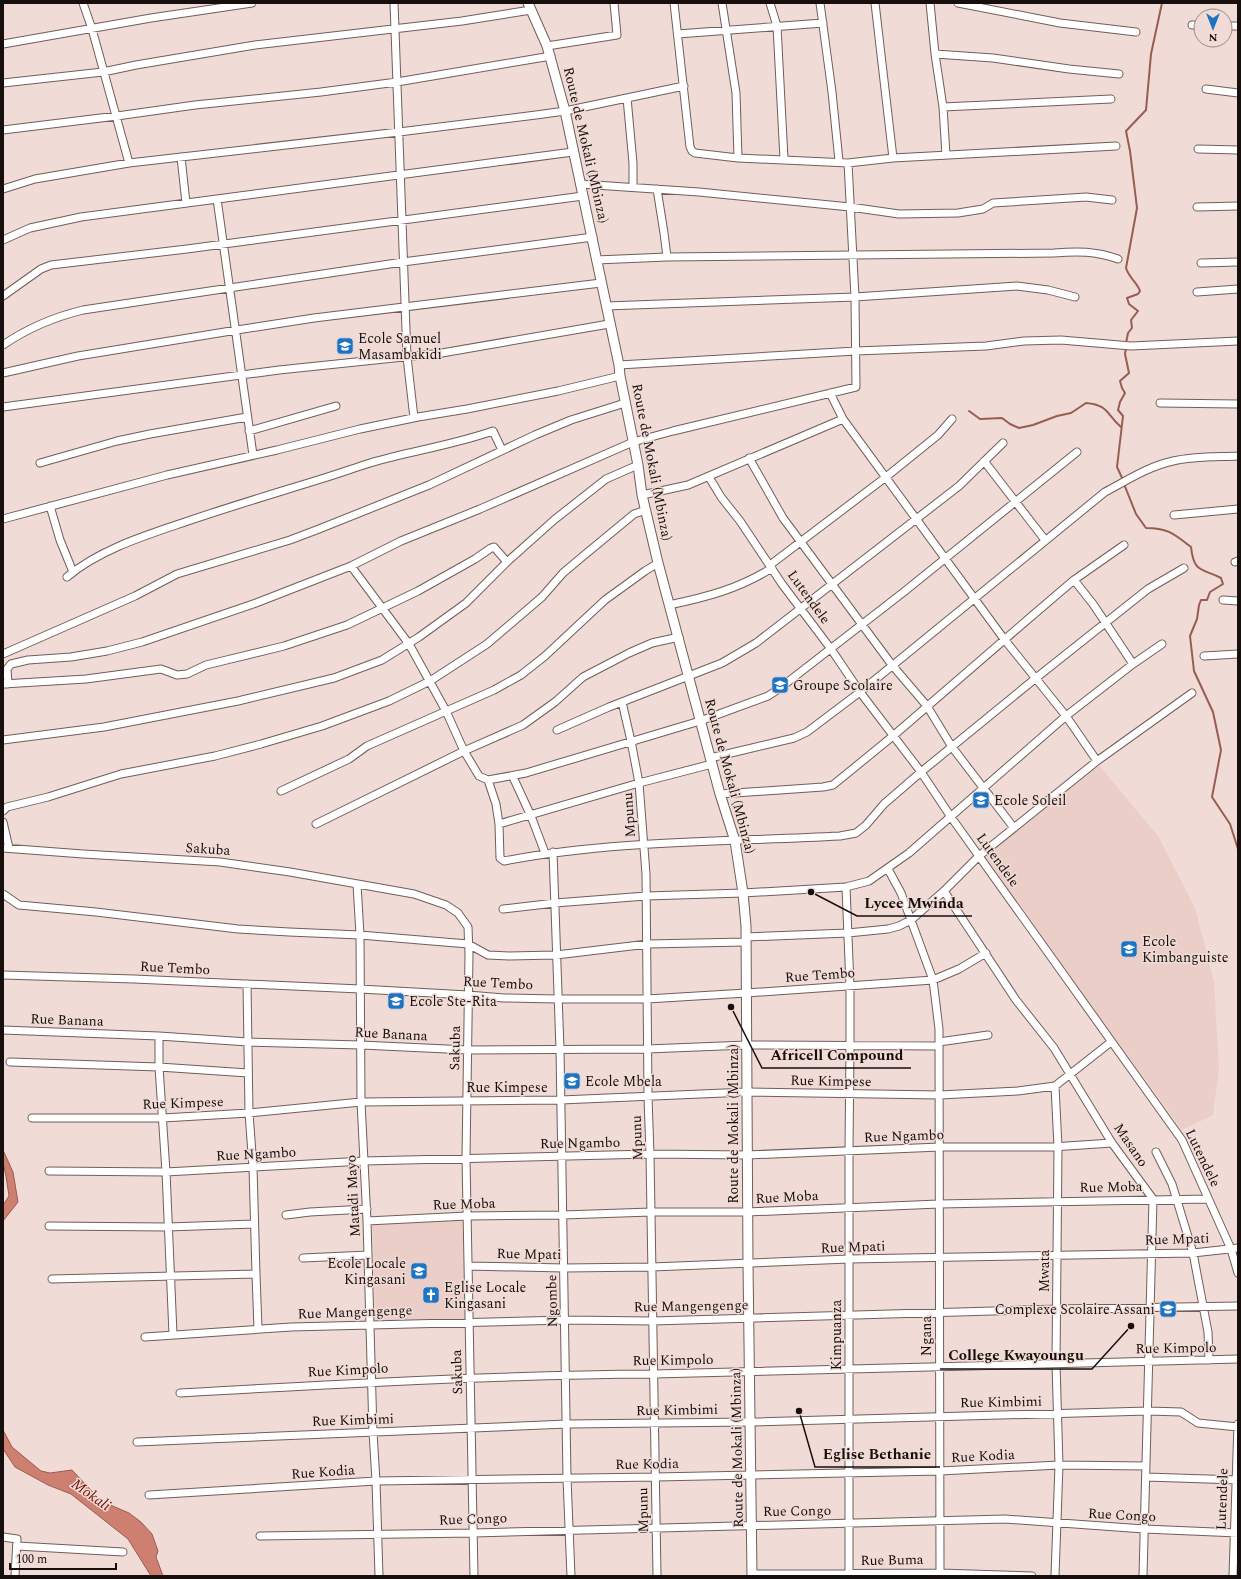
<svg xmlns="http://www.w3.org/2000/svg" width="1241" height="1579" font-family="Spectral,serif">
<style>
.built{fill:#ebcec8}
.water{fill:#cf7f6f;stroke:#985d52}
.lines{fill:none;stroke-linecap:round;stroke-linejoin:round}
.stream{stroke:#985d52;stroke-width:2}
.minor-casing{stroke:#705e5a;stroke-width:9}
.tertiary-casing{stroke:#705e5a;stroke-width:11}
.minor{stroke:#fff;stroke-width:7}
.tertiary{stroke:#fff;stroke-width:9}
.labels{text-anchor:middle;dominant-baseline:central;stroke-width:3;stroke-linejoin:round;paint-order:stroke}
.street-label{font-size:14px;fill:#160f0d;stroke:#f0dbd6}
.poi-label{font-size:14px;fill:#160f0d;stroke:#f0dbd6;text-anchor:start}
.water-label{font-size:15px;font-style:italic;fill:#721102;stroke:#f0dbd6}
.leader{fill:none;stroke:#160f0d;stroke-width:1.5}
.callout-dot{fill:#160f0d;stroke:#f0dbd6;stroke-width:1.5}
.callout-label{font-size:15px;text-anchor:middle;font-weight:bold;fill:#160f0d;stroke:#f0dbd6;stroke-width:3;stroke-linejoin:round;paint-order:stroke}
</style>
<rect width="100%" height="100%" fill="#f0dbd6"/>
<!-- built -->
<path class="built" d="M 1098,764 L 1158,836 L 1195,908 L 1214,982 L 1219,1069 L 1213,1115 L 1182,1130 L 983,856 Z
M 465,1219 L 466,1320 L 375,1320 L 372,1222 Z"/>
<!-- water -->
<path class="water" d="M 3,1150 L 13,1172 L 18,1202 L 3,1221 L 3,1205 L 9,1196 L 6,1176 L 3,1163 Z
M 3,1430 L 12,1447 L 41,1471 L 50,1473 L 72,1470 L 101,1501 L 129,1513 L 141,1522 L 152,1534 L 158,1551 L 156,1557 L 163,1576 L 151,1576 L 128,1539 L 71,1494 L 48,1485 L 15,1467 L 3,1449 Z"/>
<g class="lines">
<!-- stream -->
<path class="stream" d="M 1126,343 L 1128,333 L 1132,328 L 1131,320 L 1138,311 L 1129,304 L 1127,298 L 1138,294 L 1140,291 C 1137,282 1129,278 1126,268 L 1137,208 L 1130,151 L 1126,131 L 1146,110 L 1151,54 L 1162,3
M 969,411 L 980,419 L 1002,418 L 1010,424 L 1019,428 L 1033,425 L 1057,416 L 1071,413 L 1086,403 C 1109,405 1106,414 1121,427
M 1123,480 L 1117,467 L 1123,416 L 1118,410 L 1120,402 L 1125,393 L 1122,388 L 1120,381 L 1129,373 L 1125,354 L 1126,348
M 1124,484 L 1136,514 L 1146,528 C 1168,528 1174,534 1191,547 C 1194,574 1202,568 1221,578 L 1223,584 L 1210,592 L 1207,600 L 1201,600 L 1199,605 L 1197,619 L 1190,636 L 1194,671 L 1213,712 L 1221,750 L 1212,797 L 1230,824 L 1238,849"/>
<defs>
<path id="minor" d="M 83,3 L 92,29 L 129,163
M 394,3 L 407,357 L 414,418
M 674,3 L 690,147 L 692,151 L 695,153 L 738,158 L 848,163 L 893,158 L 1116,146
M 722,3 L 736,93 L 738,158
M 770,3 L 777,26 L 784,159
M 820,3 L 832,92 L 839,161
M 875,3 L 893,158
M 930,3 L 935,54 L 943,107 L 946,155
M 958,3 L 1060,23 L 1136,32
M 1192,25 L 1201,25
M 1225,26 L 1238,26
M 678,34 L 823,23
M 3,44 L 151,18 L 252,3
M 547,46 L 617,35 L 614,3
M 935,54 L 993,58 L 1069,69 L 1119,74
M 3,83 L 103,72 L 136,65 L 255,45 L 462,21 L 531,10
M 1206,89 L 1238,93
M 627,98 L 633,163 L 633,187
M 943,107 L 1111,99
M 3,130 L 117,116 L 195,105 L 321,92 L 397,82 L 551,56
M 1198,149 L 1238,150
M 181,157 L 186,203
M 580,184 L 699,192 L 850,207 L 899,214 L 958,213 L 983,209 L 993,203 L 1086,197 L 1112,200
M 3,189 L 35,179 L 129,163 L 399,132 L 536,115 L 565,111 L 684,86
M 657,189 L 664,233 L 667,257
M 217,199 L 253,455
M 1197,207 L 1238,206
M 3,240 L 30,228 L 81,217 L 573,152
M 596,260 L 667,257 L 1054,253 C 1078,251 1095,251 1118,259
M 1201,263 L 1238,262
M 1197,292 L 1238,289
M 3,296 L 41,269 L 51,265 L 187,249 L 583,196
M 606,306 L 855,297 L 1017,286 L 1048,290 L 1075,297
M 3,345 C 28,328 54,317 83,310 L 403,262 L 593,237
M 619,365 L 856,351 L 986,346 L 1024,341 L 1061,340 L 1131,346 L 1238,341
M 3,373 L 78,356 L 237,330 L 314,318 L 601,283
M 830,393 L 843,419
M 1160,403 L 1238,404
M 3,407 L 279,370 L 442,353 L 609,324
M 249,431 L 336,406
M 749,458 L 783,518 L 892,665 L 927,706 L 952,747 L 1014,828
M 984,461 L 1045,540
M 40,463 L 117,441 L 150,434 L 247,417
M 709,477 L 721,497 L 740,521 L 782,584 L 831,649 L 860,692 L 921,772 L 951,817 L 1182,1140 L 1231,1249 L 1238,1273
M 642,495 L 688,485 L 843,419 L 1004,639 L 1066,716 L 1097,761
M 50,506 L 60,540 L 73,572
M 1174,515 L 1238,509
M 3,519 L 167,475 L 277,450 L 360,429 L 418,417 L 467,409 L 558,391 L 620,376
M 1235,562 L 1238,561
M 770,565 L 886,477 L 938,435 L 952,419
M 351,566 L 409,644 L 446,711 L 464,751 L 479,776 L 488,780 L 496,804 L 499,824 L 500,858 L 504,861 C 614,840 728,842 840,836 L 856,833 L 866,825 L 884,804 L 921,772 L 1036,678 L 1148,589 L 1184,568
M 67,577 C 100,549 147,535 188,521 C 232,506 276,493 321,479 C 338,474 354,468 370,463 C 411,451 453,445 493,431 L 502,450
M 1074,580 L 1093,604 L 1133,664
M 1223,600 L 1238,601
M 669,605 C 707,597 738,589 772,568
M 3,654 L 135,596 L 177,574 L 290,540 L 319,529 L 429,485 L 535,435 L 571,420 L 625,403
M 1204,656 L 1238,654
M 3,684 L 86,679 L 161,669 L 177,675 L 187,674 L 206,665 L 284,646 L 347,625 L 418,591 L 475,559 L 491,548 L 494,547 L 507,562
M 8,684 L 7,669 L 11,664 L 28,660 L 71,657 L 107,651 L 142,642 L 256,603 L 351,566 L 401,541 L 480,509 L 633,442 L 673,431 L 856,387 L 855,297 L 848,163
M 622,702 L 631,741 L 639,783 L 646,874 L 648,1097 L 650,1154 L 657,1576
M 557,730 L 609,707 L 722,663 L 756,643 L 959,486 L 1003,443
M 3,740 L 104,727 L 238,701 L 334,678 L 382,660 L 419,637 L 466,603 L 507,562 L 554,520 L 606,479 L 638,465
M 710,758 L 794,738 L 807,732 L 860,692 L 1105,492 C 1126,481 1149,466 1173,461 C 1194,456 1217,457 1238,456
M 513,777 L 531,816 L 545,853
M 488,780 L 526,773 L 700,721 L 768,696 L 780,688 L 905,591 L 1077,452
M 281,791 L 349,759 L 367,746 L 494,690 L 521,675 L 545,656 L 605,600 L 645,571 L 658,563
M 720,794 L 823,787 L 833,785 L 893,736 L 1033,615 L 1074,580 L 1124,545
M 3,811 L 7,807 L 48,797 L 121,774 L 215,756 L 261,744 L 322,726 L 389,701 L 430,681 L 487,644 L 542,597 L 563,573 L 582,557 L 634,514 L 646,510
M 3,822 L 9,848
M 316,824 L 464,751 L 523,725 L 555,702 L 583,677 L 629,653 L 652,643 L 679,637
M 499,824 L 639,783 L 712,764
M 3,848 L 83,854 L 220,862 L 290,872 L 414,894 L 446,905 L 458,913 L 468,927 L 469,954 L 466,1158 L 474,1576
M 553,852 L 560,1049 L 567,1478 L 571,1576
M 888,869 L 901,893 L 933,980 L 939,1029 L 940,1576
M 357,884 L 360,935 L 361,1102 L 367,1221 L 373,1432 L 376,1481 L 379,1576
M 846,887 L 850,986 L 850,1046 L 849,1151 L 849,1576
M 944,891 L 1016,1000 L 1054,1048 L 1112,1143 L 1153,1199 L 1143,1576
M 3,894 L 19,905 L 96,912 L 238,929 L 289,932 L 360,935 L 468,944 L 488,955 L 509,956 L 556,955 L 648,944 L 745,942
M 503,909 L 555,903 L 646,896 L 743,893 L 846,887 L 869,881 L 909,853 L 1066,716 L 1133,664 L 1162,644
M 746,937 L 848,933 L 888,929 L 899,926 L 911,920 L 944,891 L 979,856 L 1097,761 L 1192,693
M 3,975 L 134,979 L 360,989 L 468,995 L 504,998 L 557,999 L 647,999 L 746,993 L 933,980 L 959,969 L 986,953
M 3,1030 L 159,1036 L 248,1042 L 361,1045 L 468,1050 L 647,1049 L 747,1045 L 939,1046
M 159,1036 L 159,1067 L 166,1172 L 173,1334
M 939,1042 L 988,1035
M 10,1062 L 159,1067 L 248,1073
M 32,1118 L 163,1118 L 249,1113 L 361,1102 L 561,1100 L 747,1092 L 940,1095 L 1018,1091 L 1055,1086 L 1111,1042
M 1156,1152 L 1172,1184 L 1193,1253 L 1208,1332 L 1209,1360
M 49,1171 L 166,1172 L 364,1161 L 650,1154 L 747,1155 L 940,1147 L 1052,1147 L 1112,1143
M 286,1215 L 310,1212 L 367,1209
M 367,1221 L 467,1216 L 563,1215 L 651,1212 L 747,1212 L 939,1204 L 1208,1199
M 49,1226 L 168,1227 L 254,1224
M 303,1258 L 368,1255
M 468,1266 L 564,1268 L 652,1267 L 849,1259 L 1193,1253 L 1238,1248
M 256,1274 L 258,1329
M 52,1279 L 256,1274 L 253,1167 L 249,1113 L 247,984
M 145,1337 L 291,1327 L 371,1325 L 565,1320 L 653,1321 L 1057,1309 L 1238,1306
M 180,1393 C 338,1384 496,1375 654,1374 L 1238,1359
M 137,1442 L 567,1424 L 751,1422 L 1148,1411 L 1181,1412 L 1198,1423 L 1238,1427
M 1146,1477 L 1238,1480
M 149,1495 L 376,1481 L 656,1477 L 940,1471 L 1059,1465 L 1146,1466
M 260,1536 L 474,1533 L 1005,1519 L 1144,1529 L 1238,1533
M 3,1537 L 17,1539 L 15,1576
M 17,1546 L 123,1552
M 752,1574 L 940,1573 L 1032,1576
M 1055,1576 L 1059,1465 L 1056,1364 L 1058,1147 L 1055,1086
M 1233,1576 L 1238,1424"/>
<path id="tertiary" d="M 528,3 L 547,46 L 565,111 L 619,365 L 620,376 L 638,465 L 642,495 L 658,563 L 720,794 L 735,841 L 743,893 L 746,926 L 748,1264 L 752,1576"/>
</defs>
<!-- minor casing -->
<use href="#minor" class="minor-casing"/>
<!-- tertiary casing -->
<use href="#tertiary" class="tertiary-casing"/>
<!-- minor -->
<use href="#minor" class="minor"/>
<!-- tertiary -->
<use href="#tertiary" class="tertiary"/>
</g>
<!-- icons -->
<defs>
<symbol id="school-square" viewBox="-11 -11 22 22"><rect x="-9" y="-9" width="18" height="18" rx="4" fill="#1c74c2" stroke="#f0dbd6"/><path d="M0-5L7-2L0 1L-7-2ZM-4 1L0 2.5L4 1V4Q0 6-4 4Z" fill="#fff"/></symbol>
<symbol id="church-square" viewBox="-11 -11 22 22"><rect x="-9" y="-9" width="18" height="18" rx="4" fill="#1c74c2" stroke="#f0dbd6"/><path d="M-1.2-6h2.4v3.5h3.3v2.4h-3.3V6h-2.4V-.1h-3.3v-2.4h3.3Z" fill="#fff"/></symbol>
</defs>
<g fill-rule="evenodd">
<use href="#school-square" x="335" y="336" width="20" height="20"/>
<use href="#school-square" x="770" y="675" width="20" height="20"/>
<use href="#school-square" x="971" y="790" width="20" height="20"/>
<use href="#school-square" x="1119" y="939" width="20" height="20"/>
<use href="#school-square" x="386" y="991" width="20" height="20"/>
<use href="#school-square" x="562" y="1071" width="20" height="20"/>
<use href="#school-square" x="409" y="1261" width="20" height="20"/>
<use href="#church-square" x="421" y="1285" width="20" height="20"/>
<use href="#school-square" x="1158" y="1299" width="20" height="20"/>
</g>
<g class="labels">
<!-- street labels -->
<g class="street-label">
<text transform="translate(586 145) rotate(77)">Route de Mokali (Mbinza)</text>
<text transform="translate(652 462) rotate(79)">Route de Mokali (Mbinza)</text>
<text transform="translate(809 597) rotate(54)">Lutendele</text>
<text transform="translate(730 776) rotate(75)">Route de Mokali (Mbinza)</text>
<text transform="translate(629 815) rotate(-94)">Mpunu</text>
<text transform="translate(208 849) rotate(4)">Sakuba</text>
<text transform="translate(998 860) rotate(54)">Lutendele</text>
<text transform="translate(175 968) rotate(3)">Rue Tembo</text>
<text transform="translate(820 975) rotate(-4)">Rue Tembo</text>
<text transform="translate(498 983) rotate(3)">Rue Tembo</text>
<text transform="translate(67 1020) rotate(2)">Rue Banana</text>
<text transform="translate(391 1034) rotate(3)">Rue Banana</text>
<text transform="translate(455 1048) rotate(-89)">Sakuba</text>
<text transform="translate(831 1081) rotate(1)">Rue Kimpese</text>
<text x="507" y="1087">Rue Kimpese</text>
<text transform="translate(183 1103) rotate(-2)">Rue Kimpese</text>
<text transform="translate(733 1124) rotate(-90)">Route de Mokali (Mbinza)</text>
<text transform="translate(904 1136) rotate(-2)">Rue Ngambo</text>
<text transform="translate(637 1138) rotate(-92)">Mpunu</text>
<text transform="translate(580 1143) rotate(-1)">Rue Ngambo</text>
<text transform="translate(1131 1145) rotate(56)">Masano</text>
<text transform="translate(256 1154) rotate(-3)">Rue Ngambo</text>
<text transform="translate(1203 1158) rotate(64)">Lutendele</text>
<text transform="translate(1111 1187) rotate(-1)">Rue Moba</text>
<text transform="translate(353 1196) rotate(-93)">Matadi Mayo</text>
<text transform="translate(787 1197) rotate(-3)">Rue Moba</text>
<text transform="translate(464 1204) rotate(-2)">Rue Moba</text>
<text transform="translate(1177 1239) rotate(-2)">Rue Mpati</text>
<text transform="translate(853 1247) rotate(-2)">Rue Mpati</text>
<text transform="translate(529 1254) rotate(1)">Rue Mpati</text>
<text transform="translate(1044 1271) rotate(-90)">Mwata</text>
<text transform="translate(552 1301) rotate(-91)">Ngombe</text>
<text transform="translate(691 1306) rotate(-1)">Rue Mangengenge</text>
<text transform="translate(355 1312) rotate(-2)">Rue Mangengenge</text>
<text transform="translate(836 1335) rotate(-90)">Kimpuanza</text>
<text transform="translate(926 1336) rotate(-90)">Ngana</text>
<text transform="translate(1176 1348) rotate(-1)">Rue Kimpolo</text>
<text transform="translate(673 1360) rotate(-1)">Rue Kimpolo</text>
<text transform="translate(348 1370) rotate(-3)">Rue Kimpolo</text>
<text transform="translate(457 1372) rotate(-92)">Sakuba</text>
<text transform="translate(1001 1402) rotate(-1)">Rue Kimbimi</text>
<text transform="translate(677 1410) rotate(-1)">Rue Kimbimi</text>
<text transform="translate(353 1420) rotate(-2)">Rue Kimbimi</text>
<text transform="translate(737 1448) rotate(-91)">Route de Mokali (Mbinza)</text>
<text transform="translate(983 1456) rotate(-3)">Rue Kodia</text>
<text transform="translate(647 1464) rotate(-1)">Rue Kodia</text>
<text transform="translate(323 1472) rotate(-4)">Rue Kodia</text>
<text transform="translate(1222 1499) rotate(-88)">Lutendele</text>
<text transform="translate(643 1510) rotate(-91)">Mpunu</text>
<text transform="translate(797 1511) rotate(-1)">Rue Congo</text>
<text transform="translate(1122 1515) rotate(3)">Rue Congo</text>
<text transform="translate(473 1519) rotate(-2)">Rue Congo</text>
<text transform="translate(892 1560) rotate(-1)">Rue Buma</text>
</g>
<!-- poi labels -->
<g class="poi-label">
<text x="358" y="338">Ecole Samuel<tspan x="358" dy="16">Masambakidi</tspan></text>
<text x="793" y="685">Groupe Scolaire</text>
<text x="994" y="800">Ecole Soleil</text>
<text x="1142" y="941">Ecole<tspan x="1142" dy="16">Kimbanguiste</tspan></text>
<text x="409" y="1001">Ecole Ste-Rita</text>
<text x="585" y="1081">Ecole Mbela</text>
<text x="406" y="1263" text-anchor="end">Ecole Locale<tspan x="406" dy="16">Kingasani</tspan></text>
<text x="444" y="1287">Eglise Locale<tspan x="444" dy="16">Kingasani</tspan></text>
<text x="1155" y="1309" text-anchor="end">Complexe Scolaire Assani</text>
</g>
<!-- water labels -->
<g class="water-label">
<text transform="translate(91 1495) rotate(35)">Mokali</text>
</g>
</g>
<!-- callouts -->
<path class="leader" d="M811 892L857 916H972M731 1007L762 1068H911M1131 1326L1092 1369H940M799 1411L815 1467H940"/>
<g class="callout-dot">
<circle cx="811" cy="892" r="4"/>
<circle cx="731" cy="1007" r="4"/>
<circle cx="1131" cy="1326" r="4"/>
<circle cx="799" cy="1411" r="4"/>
</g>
<g class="callout-label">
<text x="914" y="908">Lycee Mwinda</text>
<text x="837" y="1060">Africell Compound</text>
<text x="1016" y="1360">College Kwayoungu</text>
<text x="877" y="1459">Eglise Bethanie</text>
</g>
<!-- border -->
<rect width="1241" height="1579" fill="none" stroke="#160f0d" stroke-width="8"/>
<!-- north arrow -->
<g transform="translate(1213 28) rotate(180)"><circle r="19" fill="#f0dbd6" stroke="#998986"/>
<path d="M0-3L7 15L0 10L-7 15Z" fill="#1c74c2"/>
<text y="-6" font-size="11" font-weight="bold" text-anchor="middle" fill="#160f0d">N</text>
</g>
<!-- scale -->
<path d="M10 1563v6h106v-6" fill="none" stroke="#160f0d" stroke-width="2"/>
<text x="16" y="1563" font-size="12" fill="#160f0d" stroke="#f0dbd6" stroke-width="3" paint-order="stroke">100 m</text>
</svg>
